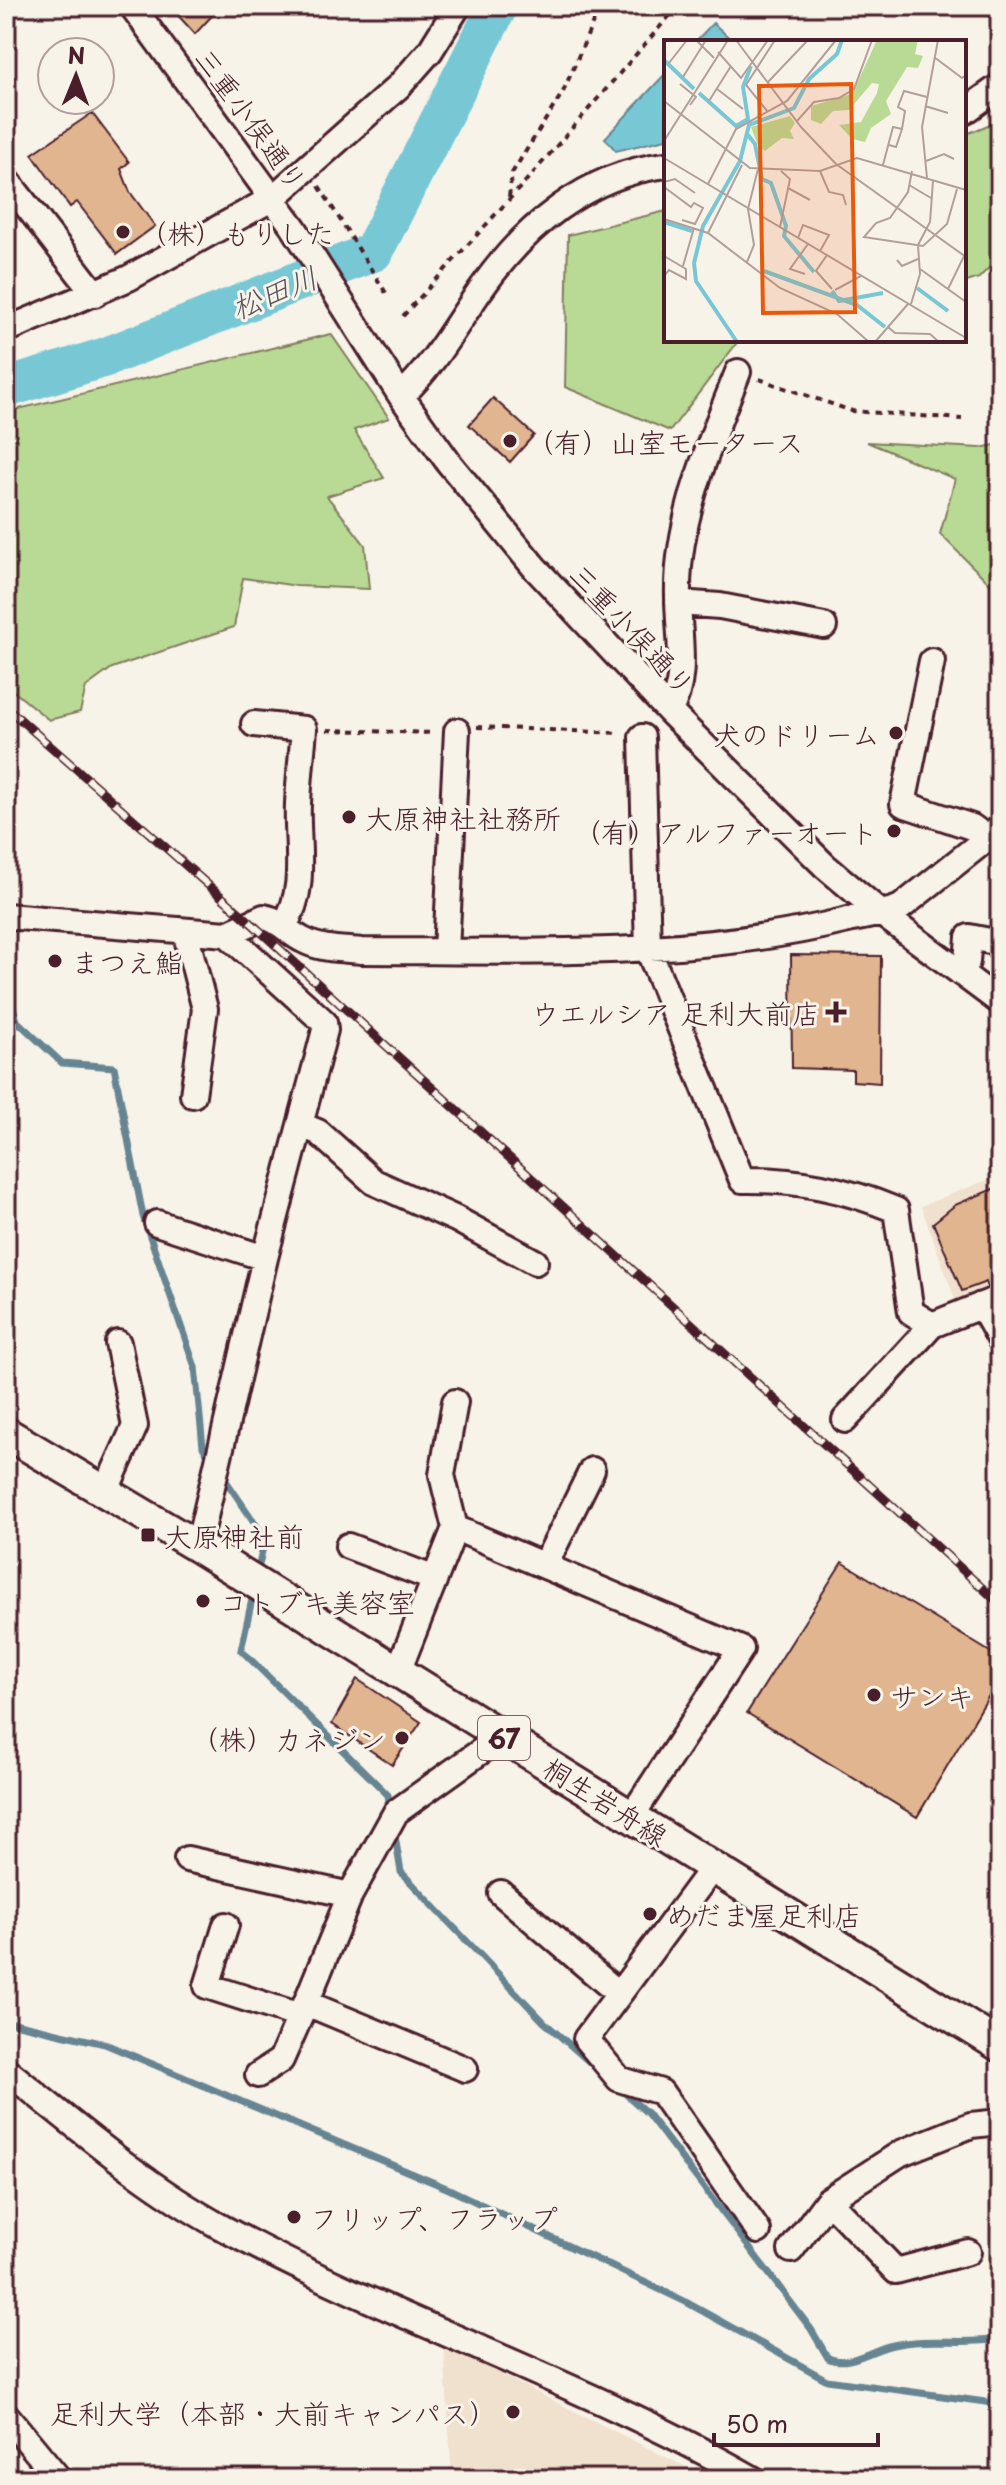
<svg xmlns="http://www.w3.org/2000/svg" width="1006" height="2485" font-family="'Playpen Sans','Klee One',sans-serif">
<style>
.built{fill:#f0e0ce}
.green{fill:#b9da94;stroke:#827c60;stroke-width:2}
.water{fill:#78c7d5;stroke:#668491;stroke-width:2}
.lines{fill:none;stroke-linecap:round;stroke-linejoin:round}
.stream{stroke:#668491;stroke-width:7}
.river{stroke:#78c7d5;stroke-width:40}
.building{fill:#e0b590;stroke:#4a1f2b;stroke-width:2}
.minor-casing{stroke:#4a1f2b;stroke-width:30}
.major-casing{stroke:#4a1f2b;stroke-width:36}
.path{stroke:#4a1f2b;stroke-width:4;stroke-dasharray:6 6;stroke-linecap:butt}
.minor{stroke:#f7f3e8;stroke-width:24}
.major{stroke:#f7f3e8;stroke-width:30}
.rail-casing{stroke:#4a1f2b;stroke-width:9}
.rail{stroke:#f7f3e8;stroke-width:6;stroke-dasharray:18;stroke-linecap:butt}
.poi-dot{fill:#4a1f2b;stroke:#f7f3e8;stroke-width:3}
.labels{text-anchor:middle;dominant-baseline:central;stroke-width:6;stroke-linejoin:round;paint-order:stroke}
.shield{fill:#f7f3e8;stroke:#7e5f64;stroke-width:2}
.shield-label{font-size:26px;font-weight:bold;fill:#4a1f2b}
.street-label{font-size:28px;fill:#4a1f2b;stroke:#f7f3e8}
.poi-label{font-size:28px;fill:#4a1f2b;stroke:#f7f3e8;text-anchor:start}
.water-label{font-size:30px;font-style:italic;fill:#58515e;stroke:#f7f3e8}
.inset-river{fill:none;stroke:#78c7d5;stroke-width:4}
.inset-road{fill:none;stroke:#b29e9c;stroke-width:2}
.view{fill:#e8590c;fill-opacity:0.15;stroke:#e8590c;stroke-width:4}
.inset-edge{fill:none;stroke:#4a1f2b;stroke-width:4}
</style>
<rect width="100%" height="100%" fill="#f7f3e8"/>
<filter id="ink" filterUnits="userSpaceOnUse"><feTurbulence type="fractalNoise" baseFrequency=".0125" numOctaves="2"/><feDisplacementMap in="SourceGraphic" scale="16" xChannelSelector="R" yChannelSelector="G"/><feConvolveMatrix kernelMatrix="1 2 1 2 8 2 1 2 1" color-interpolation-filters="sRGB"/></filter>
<g filter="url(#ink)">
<!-- built -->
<path class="built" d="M 1000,1175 L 1000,1306 L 963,1321 L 921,1206 Z
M 444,2346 L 710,2479 L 452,2479 Z"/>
<!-- green -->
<path class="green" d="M 1000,120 L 1000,256 L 979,278 L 964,283 L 964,135 Z
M 666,211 L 666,340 L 739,340 L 670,431 L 565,387 L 568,235 Z
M 331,334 L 389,418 L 354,430 L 384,478 L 327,496 L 365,545 L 369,589 L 297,586 L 243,578 L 234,627 L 112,668 L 86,687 L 80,712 L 49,720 L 6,685 L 6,412 Z
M 867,442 L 980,448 L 1000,444 L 1000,594 L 940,534 L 955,479 Z"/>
<!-- water -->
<path class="water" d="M 713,23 L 734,42 L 695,42 Z
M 666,73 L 666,139 L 616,151 L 605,138 Z"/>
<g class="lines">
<!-- stream -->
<path class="stream" d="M 6,981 L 17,1021 L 62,1063 L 114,1067 L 143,1216 L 195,1367 L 203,1447 L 211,1459
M 220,1472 L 265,1538 L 257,1574
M 254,1590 L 241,1650 L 388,1795 L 390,1810
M 394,1830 L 401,1872 L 544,2022 L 596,2068
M 14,2023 L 105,2044 L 449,2189 L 684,2301 L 827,2380 L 1000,2404
M 620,2089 L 647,2113 L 811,2329 L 828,2358 C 848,2368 872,2349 893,2345 C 929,2337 964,2345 1000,2339"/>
<!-- river -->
<path class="river" d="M 6,388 L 106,357 L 373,252 L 498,6"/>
</g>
<!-- building -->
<path class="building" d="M 181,6 L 221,6 L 195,34 L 175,12 Z
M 92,113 L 129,162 L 121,169 L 130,192 L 155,226 L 117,254 L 77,202 L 70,207 L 32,154 Z
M 493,398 L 534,435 L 510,462 L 469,425 Z
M 791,955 L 881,956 L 880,1083 L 853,1081 L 853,1070 L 792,1068 Z
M 1000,1186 L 1000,1285 L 988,1289 L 986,1282 L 962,1291 L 933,1223 L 955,1205 Z
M 842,1562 L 1000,1658 L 1000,1677 L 917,1817 L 747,1713 Z
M 357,1679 L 421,1722 L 392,1765 L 332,1724 Z"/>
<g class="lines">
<defs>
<path id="minor" d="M 132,6 L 294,228 L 401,396 L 449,463 L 535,568 L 669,711 L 825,866 L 882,914 L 1000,1002
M 964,112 L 1000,86
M 6,179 L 95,294
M 6,330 L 129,278 L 273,198 L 399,86 L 430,51 L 458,6
M 401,396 C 433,366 454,328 479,292 C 523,228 586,174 666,165
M 678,603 L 720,606 L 824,626
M 932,661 L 903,804 L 972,827 L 987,838
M 669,711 C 689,679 678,634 678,597 C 676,519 710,443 738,372
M 254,724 L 304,729 C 302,754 299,779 298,804 C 296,844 308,890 284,925
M 642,737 L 648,949 L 742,1180 C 798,1179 845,1189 896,1210 L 911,1312 L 932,1325
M 6,916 L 227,934 L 324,1022 L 325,1030 L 265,1258 L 198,1547
M 185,931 L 205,1009 L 193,1095
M 227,934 L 264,917 C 281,920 288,933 303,940 C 321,950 342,949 362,951 C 524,951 690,959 848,920 C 867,916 884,914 901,907 L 1000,828
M 446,951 L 457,731
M 961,973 L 967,962 L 969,937 L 1000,943
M 301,1125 L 318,1132 L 374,1182 L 456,1219 L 535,1262
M 157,1223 L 265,1258
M 981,1305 L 1000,1339
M 845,1420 L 932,1325 L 1000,1298
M 105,1492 L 135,1426 L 118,1343
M 455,1528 L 442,1475 L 455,1402
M 348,1546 L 435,1579
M 545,1565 L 592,1470
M 397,1674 L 455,1528 L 741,1649 L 631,1817
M 187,1859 L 350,1895
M 713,1867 L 586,2039 L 619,2079 L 661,2092 L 758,2231
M 501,1893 L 618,1993
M 226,1925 L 207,1986 L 300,2016
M 465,2069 L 306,2003 L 350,1895 L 396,1812 L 501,1737
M 6,2070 C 75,2125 144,2185 221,2227 C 393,2321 583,2381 753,2479
M 258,2075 L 281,2060 L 306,2003
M 828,2200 L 896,2271 L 968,2252
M 791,2250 L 828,2200 L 901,2153 L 971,2125 L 1000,2122
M 6,2415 L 59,2479"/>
<path id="major" d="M 6,1433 L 198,1547 L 1000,2046"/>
</defs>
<!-- minor casing -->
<use href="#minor" class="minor-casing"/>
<!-- major casing -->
<use href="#major" class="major-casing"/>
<!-- path -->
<path class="path" d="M 319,186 L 386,293
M 509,197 L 512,173 L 563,92 L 600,6
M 403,316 L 535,171 L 678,6
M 759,379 L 852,411 L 962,419
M 477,727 L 620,733
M 327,730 L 434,733"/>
<!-- minor -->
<use href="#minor" class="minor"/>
<!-- major -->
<use href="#major" class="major"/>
<defs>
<path id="rail" d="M 6,707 L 249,921 L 1000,1604"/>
</defs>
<!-- rail casing -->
<use href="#rail" class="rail-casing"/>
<!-- rail -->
<use href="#rail" class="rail"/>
</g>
</g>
<!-- markers -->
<g class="poi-dot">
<circle cx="123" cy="232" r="8"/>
<circle cx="510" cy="441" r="8"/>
<circle cx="896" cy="733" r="8"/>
<circle cx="349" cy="817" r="8"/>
<circle cx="894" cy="831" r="8"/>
<circle cx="55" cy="961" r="8"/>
<path d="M832 1000h8v8h8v8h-8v8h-8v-8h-8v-8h8z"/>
<rect x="140" y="1527" width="16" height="16" rx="4"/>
<circle cx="203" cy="1601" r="8"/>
<circle cx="874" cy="1695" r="8"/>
<circle cx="402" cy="1738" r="8"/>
<circle cx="650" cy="1914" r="8"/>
<circle cx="294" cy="2217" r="8"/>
<circle cx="513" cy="2412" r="8"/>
</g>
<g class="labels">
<!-- shield labels -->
<rect class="shield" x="478" y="1716" width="52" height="44" rx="6"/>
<g class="shield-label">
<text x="504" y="1738">67</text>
</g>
<!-- street labels -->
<g class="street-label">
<text transform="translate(252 119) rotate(54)">三重小俣通り</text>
<text transform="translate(633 629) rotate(47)">三重小俣通り</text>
<text transform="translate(606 1801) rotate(32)">桐生岩舟線</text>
</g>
<!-- poi labels -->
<g class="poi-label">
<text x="139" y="232">（株）もりした</text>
<text x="526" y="441">（有）山室モータース</text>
<text x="880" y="733" text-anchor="end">犬のドリーム</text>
<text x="365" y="817">大原神社社務所</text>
<text x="878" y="831" text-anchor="end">（有）アルファーオート</text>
<text x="71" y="961">まつえ鮨</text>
<text x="820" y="1012" text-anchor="end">ウエルシア 足利大前店</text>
<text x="164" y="1535">大原神社前</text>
<text x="219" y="1601">コトブキ美容室</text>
<text x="890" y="1695">サンキ</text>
<text x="386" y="1738" text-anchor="end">（株）カネジン</text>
<text x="666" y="1914">めだま屋足利店</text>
<text x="310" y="2217">フリップ、フラップ</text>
<text x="497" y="2412" text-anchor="end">足利大学（本部・大前キャンパス）</text>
</g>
<!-- water labels -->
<g class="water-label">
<text transform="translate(274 291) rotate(-22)">松田川</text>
</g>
</g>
<!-- overview -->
<g transform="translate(664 40)">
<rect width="302" height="302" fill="#f7f3e8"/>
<path d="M 213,0 L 254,0 L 251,14 L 259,16 L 254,28 L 243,27 L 222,61 L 227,74 L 207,88 L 201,102 L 188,99 L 175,85 L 197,82 L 213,53 L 215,44 L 208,43 L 185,70 L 169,71 L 157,84 L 147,80 L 147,66 L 188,54 ZM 126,76 L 131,83 L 126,91 L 130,99 L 118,98 L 101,111 L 94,106 L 87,87 Z" fill="#b9da94"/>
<path class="inset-river" d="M 0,20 L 30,49M 35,53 L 72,86 L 84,79M 85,85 L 79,47 L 87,26M 84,95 L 91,104 L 98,139 L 107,143 L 122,186 L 120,196 L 150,232M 0,182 L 28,191M 100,231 L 193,265 L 221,287M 253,248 L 284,271M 168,251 L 175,261 L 219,253M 73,302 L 32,241 L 30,223 L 39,186 L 76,121 L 85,85 L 130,68 L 145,39 L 173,14 L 178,0"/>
<path class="inset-road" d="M 32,0 L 50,18M 72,0 L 137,87 L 172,124 L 302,217M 54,12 L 77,38 L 104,0M 270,17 L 298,38 L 302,35M 5,23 L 23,0M 19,37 L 42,0M 104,42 L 144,0M 16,44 L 32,57 L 26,65M 53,49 L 79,69M 0,61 L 86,128 L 156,131 L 193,118 L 302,150M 45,61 L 67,26M 261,66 L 284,73M 104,72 L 82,45 L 111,0M 133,81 L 150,62 L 175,58 L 190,49 L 208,0M 0,101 L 64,0M 225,105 L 232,107 L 238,89M 0,118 L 302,298M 262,121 L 280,114 L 290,119M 219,125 L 229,87 L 238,89 L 241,71 L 234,67 L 240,51 L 263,57M 156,131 L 165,152 L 179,155 L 182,165M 248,131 L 244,152 L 226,178 L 212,183 L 200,197 L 259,206 L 283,184 L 293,149M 263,138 L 258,87 L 274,0M 0,142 L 11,139 L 31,153M 44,144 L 72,89 L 123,61 L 172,0M 245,145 L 267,158M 0,147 L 27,167 L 30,163 L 39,168 L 31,184 L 18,180M 124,148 L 146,160M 0,179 L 44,193 L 116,248 L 173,274 L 205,302M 116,187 L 126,139 L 117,131M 44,193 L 78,125M 134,198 L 139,185 L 165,195 L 156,211M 163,215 L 152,231 L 168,249M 0,216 L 22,229 L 22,239 L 5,230 L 0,236M 233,220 L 238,226 L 254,219M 83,222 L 90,205 L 84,169 L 94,129M 19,226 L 30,188M 256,229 L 302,262M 141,234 L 126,229 L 144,204M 284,249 L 300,216M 171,250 L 197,236M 247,264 L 256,234 L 254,205 L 266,182 L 269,141M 224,287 L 231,293 L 266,294 L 275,302M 211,302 L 244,264"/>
<path class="view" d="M 187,44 L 191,272 L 99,273 L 95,46 Z"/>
<rect width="302" height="302" class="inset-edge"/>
</g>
<!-- margin -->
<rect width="1006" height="2485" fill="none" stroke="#f7f3e8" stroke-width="32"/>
<rect x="16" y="16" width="974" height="2453" fill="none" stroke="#4a1f2b" stroke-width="3" filter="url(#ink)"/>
<!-- north arrow -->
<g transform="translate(76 76) rotate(1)"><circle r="38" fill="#f7f3e8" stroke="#b29e9c" stroke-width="2"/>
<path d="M0-6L14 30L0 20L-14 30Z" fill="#4a1f2b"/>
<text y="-12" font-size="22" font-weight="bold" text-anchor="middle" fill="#4a1f2b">N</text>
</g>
<!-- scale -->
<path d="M714 2433v12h164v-12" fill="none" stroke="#4a1f2b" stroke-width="4"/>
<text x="726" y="2433" font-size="24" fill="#4a1f2b" stroke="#f7f3e8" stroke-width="6" paint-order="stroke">50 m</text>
</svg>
